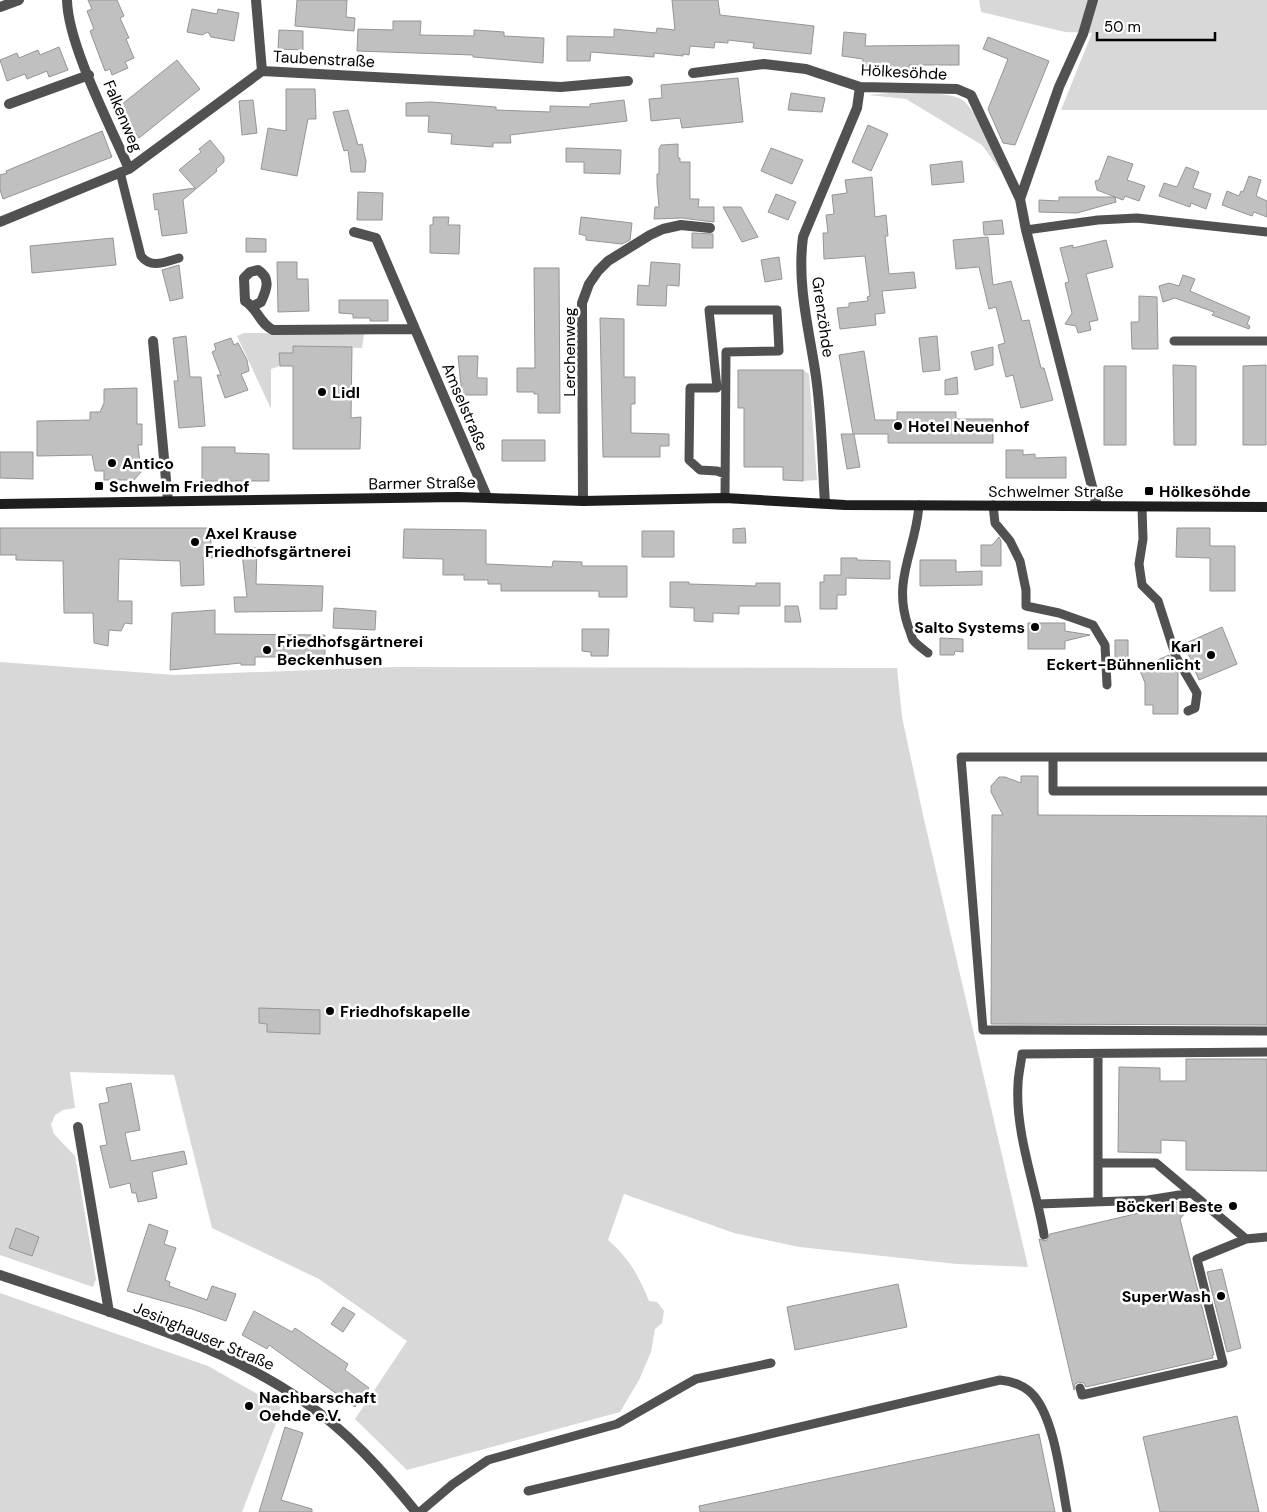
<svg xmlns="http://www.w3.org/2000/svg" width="1267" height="1512" font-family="'DM Sans',sans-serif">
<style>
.green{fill:#d8d8d8}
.building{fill:#c0c0c0;stroke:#959595}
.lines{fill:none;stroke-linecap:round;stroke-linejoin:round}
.service{stroke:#515151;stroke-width:9}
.minor{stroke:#515151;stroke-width:10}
.secondary{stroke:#1e1e1e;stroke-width:10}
.poi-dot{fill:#000;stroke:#fff;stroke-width:2}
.labels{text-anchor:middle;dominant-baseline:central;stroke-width:5;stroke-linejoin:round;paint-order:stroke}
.street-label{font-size:16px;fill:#000;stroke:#fff}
.poi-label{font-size:16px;font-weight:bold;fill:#000;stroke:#fff;text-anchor:start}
</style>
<rect width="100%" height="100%" fill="#fff"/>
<!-- green -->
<path class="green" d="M 979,0 L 1267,0 L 1267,110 L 1061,110 L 1092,33 L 1065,32 L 981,12 Z
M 890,93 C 911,93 939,91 959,98 C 976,105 994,154 1001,171 L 982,145 L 906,99 L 868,95 Z
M 244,333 L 364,334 L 362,348 L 293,346 L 293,353 L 279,353 L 280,366 L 271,369 L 271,409 L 237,336 Z
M 803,370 L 809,374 L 817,480 L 803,481 Z
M 0,662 L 175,675 L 396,667 L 897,668 L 902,717 L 923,815 L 1028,1267 L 957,1264 L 799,1247 L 734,1233 L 624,1194 L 608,1240 C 629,1258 639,1276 649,1301 L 657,1302 L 664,1311 L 662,1323 L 655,1329 L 651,1352 L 639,1380 L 620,1412 L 407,1470 L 355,1419 L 407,1341 L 319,1279 L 212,1228 L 174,1075 L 70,1072 L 75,1108 L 63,1110 L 55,1115 L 51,1125 L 54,1134 L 75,1156 L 96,1279 L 93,1287 L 0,1255 Z
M 0,1293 L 208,1366 L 282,1408 L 242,1512 L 0,1512 Z"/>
<!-- building -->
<path class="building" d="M 88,0 L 117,0 L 124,16 L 120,18 L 129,38 L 126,39 L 134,58 L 125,62 L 128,68 L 112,75 L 110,69 L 105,71 L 90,31 L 94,29 L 87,11 L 92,9 Z
M 297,0 L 347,0 L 346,17 L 355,18 L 354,31 L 295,26 Z
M 672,0 L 718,0 L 720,15 L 814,26 L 811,54 L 753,48 L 754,43 L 728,40 L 728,43 L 715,42 L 714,48 L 690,46 L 689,55 L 683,54 L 683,56 L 654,53 L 654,57 L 591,52 L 590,61 L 567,61 L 567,36 L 614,37 L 614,29 L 656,33 L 657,28 L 675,30 Z
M 192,9 L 217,14 L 218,9 L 239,13 L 234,41 L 211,37 L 208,32 L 202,35 L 187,32 Z
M 393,21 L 421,21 L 420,35 L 474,36 L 474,30 L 504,32 L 504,36 L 544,38 L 543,63 L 473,57 L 473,55 L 357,51 L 358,29 L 393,30 Z
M 279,30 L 303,31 L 303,50 L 278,49 Z
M 844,32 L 866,34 L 865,46 L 959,45 L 959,65 L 909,65 L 909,72 L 902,72 L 902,76 L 862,71 L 863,59 L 842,56 Z
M 988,37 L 1049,61 L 1015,145 L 1003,143 L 988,109 L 1008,59 L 983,49 Z
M 59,47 L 68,70 L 49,77 L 47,71 L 27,79 L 25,74 L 7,81 L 0,60 L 17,53 L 19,58 L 38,50 L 40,55 Z
M 177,60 L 200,89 L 139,138 L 116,109 Z
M 738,78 L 743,122 L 682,128 L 680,118 L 651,121 L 649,99 L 662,98 L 661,85 Z
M 286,89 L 315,89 L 316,119 L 308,119 L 297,176 L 261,169 L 268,128 L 286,131 Z
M 791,93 L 825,98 L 822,112 L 788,110 Z
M 253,100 L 257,133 L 242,135 L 239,101 Z
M 624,100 L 627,121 L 510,135 L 511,143 L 493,143 L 493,147 L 451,144 L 452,134 L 428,132 L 429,116 L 406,116 L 406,103 L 431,102 L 496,107 L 496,110 L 550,112 L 550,106 L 590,107 L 590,104 Z
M 348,110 L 358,145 L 362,144 L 366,161 L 365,172 L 351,172 L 348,150 L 344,151 L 333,112 Z
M 868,125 L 888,134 L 871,171 L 852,162 Z
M 102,131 L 112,157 L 3,199 L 0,190 L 0,175 L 7,173 L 6,171 Z
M 210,140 L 224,157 L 224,162 L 216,169 L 217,171 L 183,200 L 187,233 L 162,236 L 158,209 L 155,210 L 153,194 L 195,188 L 179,170 L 201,152 L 199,149 Z
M 678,144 L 678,158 L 680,158 L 680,162 L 690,162 L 690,199 L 699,199 L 698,207 L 714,207 L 714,222 L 682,218 L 654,219 L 655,207 L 659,207 L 657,184 L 657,174 L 659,174 L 659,149 L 661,145 Z
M 566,148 L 621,150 L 620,174 L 584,173 L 584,162 L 566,162 Z
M 771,148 L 803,160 L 792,184 L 761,171 Z
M 1108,156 L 1133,164 L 1127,180 L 1145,186 L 1139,201 L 1125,196 L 1123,200 L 1115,197 L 1116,202 L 1077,213 L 1039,212 L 1039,200 L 1059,201 L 1059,197 L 1115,197 L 1097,190 L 1095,181 L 1099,180 Z
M 962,161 L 964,182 L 932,185 L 930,165 Z
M 1186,167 L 1199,172 L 1193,188 L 1211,194 L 1206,209 L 1191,203 L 1190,207 L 1159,196 L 1164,183 L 1177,187 Z
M 1249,176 L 1261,180 L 1256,196 L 1267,201 L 1267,217 L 1254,212 L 1252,216 L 1222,205 L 1227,191 L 1239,196 L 1241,191 L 1243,192 Z
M 872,177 L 875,217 L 886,215 L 888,236 L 885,236 L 889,274 L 914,272 L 916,288 L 882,291 L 885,313 L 875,314 L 876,325 L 840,329 L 837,308 L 849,307 L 849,303 L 868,301 L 867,297 L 870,296 L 865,256 L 824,259 L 823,233 L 828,233 L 826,215 L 834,214 L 832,195 L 847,193 L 845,180 Z
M 358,192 L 383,193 L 382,220 L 357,220 Z
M 776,194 L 796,202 L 788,220 L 768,212 Z
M 723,207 L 741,207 L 758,237 L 742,242 Z
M 433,217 L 449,217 L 448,225 L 460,225 L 459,254 L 430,253 L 430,225 L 433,225 Z
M 581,217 L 632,223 L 630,240 L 622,244 L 586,240 L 586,236 L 579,234 Z
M 1002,220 L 1004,234 L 984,235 L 983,222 Z
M 692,233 L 713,234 L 713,248 L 692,248 Z
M 988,237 L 993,285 L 1011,281 L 1022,321 L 1029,320 L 1041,368 L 1044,368 L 1053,400 L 1021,408 L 1013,375 L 1006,377 L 998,345 L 1005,343 L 996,307 L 989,309 L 979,267 L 956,269 L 953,240 Z
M 113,238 L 116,265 L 32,273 L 30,246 Z
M 246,238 L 266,239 L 266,252 L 246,252 Z
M 1106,240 L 1113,267 L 1086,274 L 1098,320 L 1089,322 L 1091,330 L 1078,333 L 1076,326 L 1065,324 L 1072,313 L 1065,283 L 1069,282 L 1060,248 L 1073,245 L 1073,248 Z
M 779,257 L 782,279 L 765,282 L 761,260 Z
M 277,262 L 297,262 L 297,279 L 308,279 L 309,311 L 278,312 Z
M 651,262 L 680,264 L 679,286 L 667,285 L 666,306 L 637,305 L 638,285 L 649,286 Z
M 179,265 L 183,298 L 170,301 L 162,270 Z
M 534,268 L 559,268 L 560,413 L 538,413 L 538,394 L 534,394 L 534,392 L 517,392 L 517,368 L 535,368 Z
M 1183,275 L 1195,279 L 1190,291 L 1250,317 L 1247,324 L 1250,326 L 1249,329 L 1212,315 L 1214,312 L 1175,298 L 1163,302 L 1159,286 L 1169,283 L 1179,286 Z
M 1139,296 L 1157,297 L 1158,349 L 1132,349 L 1131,322 L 1139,322 Z
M 339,300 L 388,300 L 388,321 L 370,321 L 370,318 L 353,318 L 353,314 L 339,313 Z
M 600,318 L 624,319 L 624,377 L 635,377 L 635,404 L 631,404 L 631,433 L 669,434 L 669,446 L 660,446 L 660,457 L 603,457 Z
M 186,336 L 190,377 L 201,377 L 205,426 L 179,428 L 174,381 L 178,381 L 173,338 Z
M 937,336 L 940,370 L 923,372 L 919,338 Z
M 231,338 L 234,345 L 238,343 L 247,360 L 249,371 L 241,374 L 248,390 L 225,398 L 217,375 L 221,375 L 212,352 L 216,350 L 214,344 Z
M 293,346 L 352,347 L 351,418 L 361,417 L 360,449 L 293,449 L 293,366 L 280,366 L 279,353 L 293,353 Z
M 993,347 L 993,365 L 975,370 L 971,352 Z
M 864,351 L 875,420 L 897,420 L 897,412 L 956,412 L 956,419 L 993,419 L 993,443 L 888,443 L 888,434 L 854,434 L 860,467 L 847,469 L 841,434 L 853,434 L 839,355 Z
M 458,356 L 478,356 L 477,378 L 487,378 L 487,395 L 462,395 Z
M 1173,365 L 1196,366 L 1196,445 L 1174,445 Z
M 1266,365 L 1266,445 L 1243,445 L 1243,366 Z
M 1104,366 L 1126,366 L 1126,445 L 1104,445 Z
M 738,370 L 803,370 L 803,481 L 783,480 L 783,467 L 744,467 L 744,408 L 738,408 Z
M 957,377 L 958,394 L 945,395 L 945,380 Z
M 137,388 L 137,424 L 142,424 L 142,445 L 138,445 L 141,472 L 134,480 L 104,480 L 104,471 L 95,471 L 92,455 L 37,456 L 37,421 L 90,420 L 90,412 L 100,412 L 104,403 L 104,389 Z
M 502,440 L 545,440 L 545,461 L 502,461 Z
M 202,447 L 235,447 L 235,453 L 269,454 L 269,481 L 202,481 Z
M 1006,450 L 1023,450 L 1023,455 L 1035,454 L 1035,458 L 1066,457 L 1066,478 L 1006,478 Z
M 0,452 L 33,452 L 33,479 L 0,478 Z
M 0,528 L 209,528 L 213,558 L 203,557 L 204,585 L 181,586 L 180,561 L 119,559 L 118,601 L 132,601 L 132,624 L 125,623 L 121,631 L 109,630 L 108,646 L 94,643 L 93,613 L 64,613 L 63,561 L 16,560 L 16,555 L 0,555 Z
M 745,528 L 746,543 L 733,543 L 733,529 Z
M 1177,528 L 1210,528 L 1210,546 L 1235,546 L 1235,591 L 1210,591 L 1210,558 L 1176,557 Z
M 404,529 L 486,530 L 486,564 L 552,567 L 553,561 L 582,562 L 582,566 L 627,566 L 627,597 L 599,597 L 599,591 L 501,591 L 501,584 L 488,584 L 488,580 L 464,580 L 464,575 L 443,575 L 443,559 L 403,558 Z
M 642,531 L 674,531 L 674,557 L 642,557 Z
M 999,537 L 1001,541 L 1001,566 L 981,566 L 981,545 L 992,545 Z
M 241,545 L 257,548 L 256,584 L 323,586 L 322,611 L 235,612 L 234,597 L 247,597 Z
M 841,558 L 857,558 L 857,560 L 890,561 L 890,579 L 846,578 L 846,595 L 837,595 L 837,609 L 820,609 L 820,582 L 824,582 L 824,575 L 841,575 Z
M 920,560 L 956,560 L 956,572 L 982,571 L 982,585 L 920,586 Z
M 670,582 L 689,582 L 689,584 L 756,586 L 756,583 L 780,583 L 780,606 L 739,606 L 739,614 L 713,613 L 713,622 L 694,621 L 694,608 L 670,607 Z
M 785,606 L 798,606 L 801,622 L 785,622 Z
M 334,608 L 376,611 L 375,630 L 333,628 Z
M 215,610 L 215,634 L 325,635 L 325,657 L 255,657 L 255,665 L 241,665 L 241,663 L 170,670 L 172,613 Z
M 1028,623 L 1065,623 L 1065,631 L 1090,635 L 1065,641 L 1065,649 L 1028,649 Z
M 1222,627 L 1237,664 L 1199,680 L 1184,644 Z
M 582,629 L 609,629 L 608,656 L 591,656 L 591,652 L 582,651 Z
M 940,638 L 963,639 L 963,652 L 955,651 L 954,655 L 940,655 Z
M 1115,640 L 1128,640 L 1128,667 L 1115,667 Z
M 1169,655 L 1178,673 L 1178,714 L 1153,714 L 1153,705 L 1145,705 L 1145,683 L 1139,668 Z
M 1021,776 L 1038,776 L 1038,815 L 1267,816 L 1267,1025 L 991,1024 L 992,815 L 1003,815 L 991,792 L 991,786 L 999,777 L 1005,777 L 1021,783 Z
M 259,1008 L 320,1010 L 320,1034 L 267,1032 L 267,1024 L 259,1023 Z
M 1186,1059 L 1267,1059 L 1267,1171 L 1186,1170 L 1186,1141 L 1161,1140 L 1161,1153 L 1118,1152 L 1119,1067 L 1160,1068 L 1160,1081 L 1186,1081 Z
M 131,1083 L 140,1130 L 125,1133 L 131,1161 L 184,1151 L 187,1164 L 152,1172 L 157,1198 L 138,1202 L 136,1193 L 132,1193 L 130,1183 L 110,1188 L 100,1146 L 107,1145 L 99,1104 L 109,1102 L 106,1088 Z
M 1182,1201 L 1185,1213 L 1180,1219 L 1214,1355 L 1212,1355 L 1213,1358 L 1086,1387 L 1084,1383 L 1079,1382 L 1075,1384 L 1074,1390 L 1039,1239 L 1046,1241 L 1050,1234 L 1156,1209 L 1158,1205 Z
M 149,1224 L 168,1231 L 164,1244 L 176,1248 L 165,1280 L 170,1282 L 169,1286 L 207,1300 L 212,1286 L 236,1294 L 226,1321 L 192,1309 L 127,1291 Z
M 16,1228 L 39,1237 L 32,1256 L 9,1248 Z
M 1222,1269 L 1241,1348 L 1227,1352 L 1207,1272 Z
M 898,1284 L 907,1327 L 795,1350 L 787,1307 Z
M 343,1307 L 355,1314 L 343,1332 L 331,1324 Z
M 254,1311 L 292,1332 L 295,1328 L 348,1364 L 345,1370 L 369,1388 L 355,1407 L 269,1345 L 267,1349 L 242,1335 Z
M 1237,1416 L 1259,1512 L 1160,1512 L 1143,1437 Z
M 285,1427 L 303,1433 L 281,1500 L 312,1509 L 312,1512 L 259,1512 Z
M 1039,1434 L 1055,1512 L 700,1512 L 699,1506 Z"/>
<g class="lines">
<!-- service -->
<path class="service" d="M 120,172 L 141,256 C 151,269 165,262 179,258
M 1026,230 L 1098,220 L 1137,218 L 1267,232
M 1174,341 L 1267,341
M 725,498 L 726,352 L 779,351 L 777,310 L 709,310 L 717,388 L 690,388 L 689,460 L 700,470 L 717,471 L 725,474
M 919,505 C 916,550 892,579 908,626 C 910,630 911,636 913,640 C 917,645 923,649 928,653
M 993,505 L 995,523 L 1010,541 L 1020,561 L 1026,590 L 1026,606 L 1059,613 L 1093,625 L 1105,645 L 1107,685
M 1142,507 L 1143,539 L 1139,564 L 1142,585 L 1158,601 L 1176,657 L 1197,693 L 1195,708 L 1188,711
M 1053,757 L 1053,791 L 1267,791
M 1267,757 L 961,757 L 983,1030 L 1267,1031
M 1098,1163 L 1156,1163 L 1246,1239
M 1098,1201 L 1098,1054
M 1039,1204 L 1148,1200 L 1192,1193
M 1044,1235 C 1036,1187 1015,1133 1018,1085 C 1018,1075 1021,1064 1022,1054 L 1267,1052
M 1080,1388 L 1082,1395 L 1223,1363 L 1197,1259 L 1246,1239 L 1267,1237
M 528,1491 L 1000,1380 C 1012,1381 1026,1386 1034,1396 C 1055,1421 1061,1480 1067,1512
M 420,1512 L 453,1484 L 488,1460 L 617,1424 L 696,1379 L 771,1363"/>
<!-- minor -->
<path class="minor" d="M 67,0 C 68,45 110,125 129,169
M 256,0 L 262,71
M 0,7 L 19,0
M 693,73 L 764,64 L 806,69 L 860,87 L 957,89 L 971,95 L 1020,199 L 1026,230 L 1097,506
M 9,104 L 89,75
M 1020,199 L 1059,87 L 1083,34 L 1093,0
M 0,222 L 129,169 L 262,71 L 561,87 L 628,81
M 354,232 L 376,238 L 487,497
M 253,306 L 261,302 C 267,289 271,278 258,270 L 250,272 L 244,278 L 245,301 C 258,309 259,323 273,330 L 415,329
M 153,341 L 168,501
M 583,501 L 582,303 L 589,284 L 598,271 L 608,261 L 650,235 L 663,229 L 681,225 L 710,228
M 825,503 C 822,459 822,413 815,370 C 808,325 797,283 803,237 L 857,108 L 860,87
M 78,1127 L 109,1312
M 0,1275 C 97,1308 219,1342 303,1401 C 347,1431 383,1471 416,1512"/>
<!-- secondary -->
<path class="secondary" d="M 0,504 L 458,497 L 583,501 L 725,498 L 845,505 L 1267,507"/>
</g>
<!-- markers -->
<g class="poi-dot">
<circle cx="322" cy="392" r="5"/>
<circle cx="898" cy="426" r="5"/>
<circle cx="112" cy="463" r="5"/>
<rect x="94" y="481" width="10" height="10" rx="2.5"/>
<rect x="1144" y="486" width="10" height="10" rx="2.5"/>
<circle cx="195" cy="542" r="5"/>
<circle cx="1035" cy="627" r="5"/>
<circle cx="267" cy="650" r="5"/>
<circle cx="1211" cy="655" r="5"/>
<circle cx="330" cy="1011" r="5"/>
<circle cx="1233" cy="1206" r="5"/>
<circle cx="1221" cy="1296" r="5"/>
<circle cx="249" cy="1406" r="5"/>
</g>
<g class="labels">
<!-- street labels -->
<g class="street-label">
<text transform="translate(324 59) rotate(3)">Taubenstraße</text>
<text transform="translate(904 72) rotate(3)">Hölkesöhde</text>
<text transform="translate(123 116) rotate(67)">Falkenweg</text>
<text transform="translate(823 317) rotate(82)">Grenzöhde</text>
<text transform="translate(569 352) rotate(-90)">Lerchenweg</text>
<text transform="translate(465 407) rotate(67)">Amselstraße</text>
<text transform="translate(422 483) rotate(-1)">Barmer Straße</text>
<text x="1056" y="491">Schwelmer Straße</text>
<text transform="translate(204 1336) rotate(23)">Jesinghauser Straße</text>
</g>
<!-- poi labels -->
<g class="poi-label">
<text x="332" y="392">Lidl</text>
<text x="908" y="426">Hotel Neuenhof</text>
<text x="122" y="463">Antico</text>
<text x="109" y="486">Schwelm Friedhof</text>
<text x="1159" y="491">Hölkesöhde</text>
<text x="205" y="533">Axel Krause<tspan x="205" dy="18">Friedhofsgärtnerei</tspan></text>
<text x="1025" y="627" text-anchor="end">Salto Systems</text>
<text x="277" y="641">Friedhofsgärtnerei<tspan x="277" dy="18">Beckenhusen</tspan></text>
<text x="1201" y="646" text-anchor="end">Karl<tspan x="1201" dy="18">Eckert-Bühnenlicht</tspan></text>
<text x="340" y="1011">Friedhofskapelle</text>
<text x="1223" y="1206" text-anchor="end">Böckerl Beste</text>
<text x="1211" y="1296" text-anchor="end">SuperWash</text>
<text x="259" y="1397">Nachbarschaft<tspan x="259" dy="18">Oehde e.V.</tspan></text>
</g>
</g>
<!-- scale -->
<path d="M1097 32v8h118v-8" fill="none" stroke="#000000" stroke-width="2.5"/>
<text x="1104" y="32" font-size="15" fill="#000000" stroke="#ffffff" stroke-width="4" paint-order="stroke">50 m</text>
</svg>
